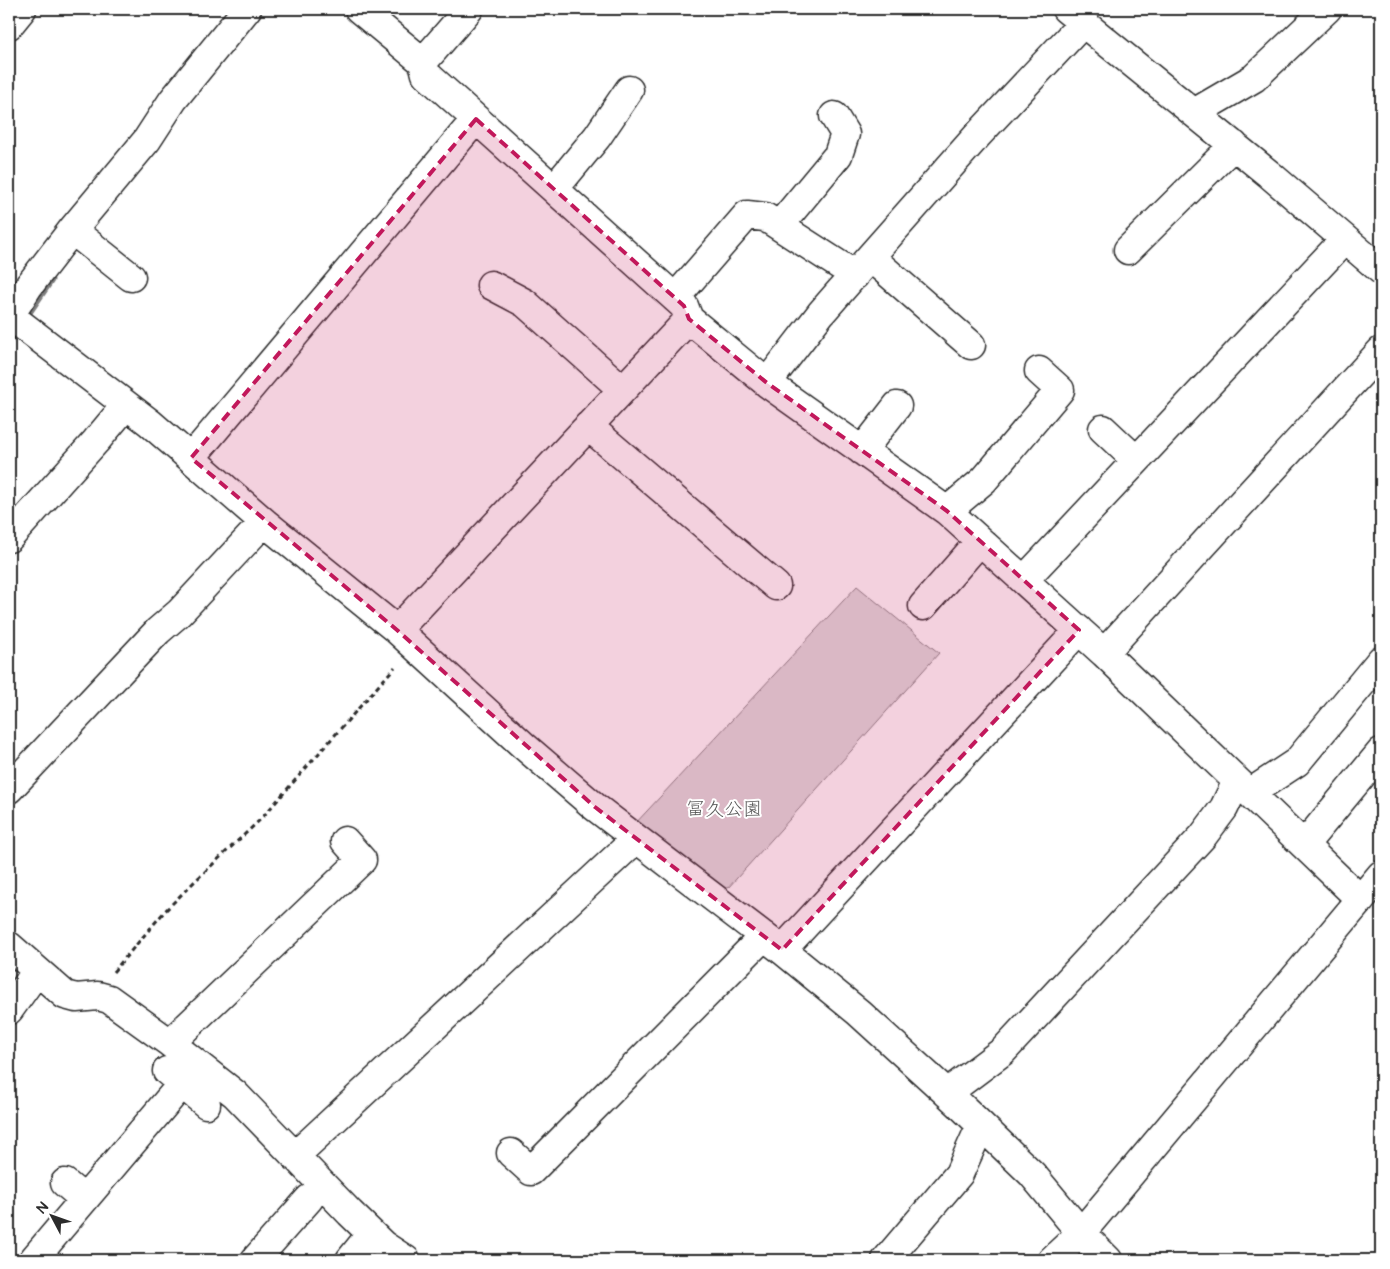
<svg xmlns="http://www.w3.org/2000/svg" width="1390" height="1269" font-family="'Architects Daughter','Klee One',sans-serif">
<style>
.green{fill:#e0e0e0;stroke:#868686}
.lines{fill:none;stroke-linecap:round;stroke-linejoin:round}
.stream{stroke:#7e7e7e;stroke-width:9}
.minor-casing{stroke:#2b2b2b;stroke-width:31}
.path{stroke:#2b2b2b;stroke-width:3;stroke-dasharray:5 4;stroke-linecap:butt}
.minor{stroke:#fff;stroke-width:28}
.marked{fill:#c2185b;fill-opacity:0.2;stroke:#c2185b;stroke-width:4;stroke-dasharray:10 6;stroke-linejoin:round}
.labels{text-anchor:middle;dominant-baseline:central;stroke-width:4;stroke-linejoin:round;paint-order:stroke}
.park-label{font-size:19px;fill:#585858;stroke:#fff}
</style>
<rect width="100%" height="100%" fill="#fff"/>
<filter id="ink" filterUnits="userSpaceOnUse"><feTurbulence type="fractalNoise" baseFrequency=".02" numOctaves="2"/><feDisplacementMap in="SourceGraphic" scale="10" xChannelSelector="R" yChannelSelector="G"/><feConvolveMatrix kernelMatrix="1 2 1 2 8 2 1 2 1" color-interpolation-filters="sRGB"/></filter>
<g filter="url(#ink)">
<!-- green -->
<path class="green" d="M 857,586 L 939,653 L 728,888 L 716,890 L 633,826 Z"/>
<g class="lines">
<!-- stream -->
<path class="stream" d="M 9,340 L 50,280"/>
<defs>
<path id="minor" d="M 359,9 L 423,62
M 469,9 L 423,62 L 426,74 L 684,306 L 689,319 L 767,383 L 947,511 L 1104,653 L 1361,900
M 1066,9 L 1269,174 L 1381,270
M 9,25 L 22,9
M 1194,113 L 1254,78 L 1327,9
M 554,189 L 597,137 L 629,90
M 779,226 L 838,155 L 845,134 L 834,116
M 72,230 L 131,277
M 1128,250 L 1234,145
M 870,257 L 971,345
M 491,285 L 525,303 L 622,389
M 675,298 L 747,215 L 765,217 L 855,275
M 9,315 L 150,423 L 264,522 L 397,630 L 524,746 L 595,807 L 782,950 L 858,1012 L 959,1104 L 1032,1174 L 1081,1233 L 1108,1260
M 9,317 L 28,287 L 72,230 L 147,140 L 173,100 L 247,9
M 767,383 L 821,313 L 870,257 L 977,136 L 1083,23
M 588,426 L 776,586
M 1103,429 L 1136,460
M 862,451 L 897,406
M 191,458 L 476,119
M 947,511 L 984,480 L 1060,390 L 1039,371
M 9,538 L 96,441 L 126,405
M 1024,580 L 1345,239
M 923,606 L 980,541
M 397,630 L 689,319
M 1104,653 L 1381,351
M 9,789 L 158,631 L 179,613 L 264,522
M 1250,793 L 1297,762 L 1381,660
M 1304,845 L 1381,752
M 9,946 L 65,995 L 76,998 L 98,996 L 109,999 L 170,1043 L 235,1094 L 350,1213 L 383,1245 L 406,1260
M 782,950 L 1079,630
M 9,1010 L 37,971
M 170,1043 L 362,860 L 345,841
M 167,1071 L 206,1104
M 947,1093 L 1003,1051 L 1203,836 L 1224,808 L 1237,781
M 511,1153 L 531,1171 L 764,936
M 296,1155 L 636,839
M 65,1183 L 84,1199
M 33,1260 L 182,1084
M 255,1260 L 309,1199
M 350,1260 L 371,1234
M 886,1260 L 959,1174 L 981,1125
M 1052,1260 L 1081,1233 L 1381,875"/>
</defs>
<!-- minor casing -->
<use href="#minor" class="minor-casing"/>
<!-- path -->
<path class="path" d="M 113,972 L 165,911 L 195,881 L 261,819 L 395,667"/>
<!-- minor -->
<use href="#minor" class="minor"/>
</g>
</g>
<!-- marked area -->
<path class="marked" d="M 476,119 L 684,306 L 689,319 L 767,383 L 947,511 L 1079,630 L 782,950 L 595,807 L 397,630 L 191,458 Z"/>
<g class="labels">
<!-- park labels -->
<g class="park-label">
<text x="724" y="809">冨久公園</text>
</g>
</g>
<!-- margin -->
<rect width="1390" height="1269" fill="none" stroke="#fff" stroke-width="30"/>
<rect x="15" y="15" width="1360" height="1239" fill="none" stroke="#2b2b2b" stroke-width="2" filter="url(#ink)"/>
<!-- north arrow -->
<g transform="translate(52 1216) rotate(311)" stroke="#ffffff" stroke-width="4" paint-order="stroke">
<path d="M0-4L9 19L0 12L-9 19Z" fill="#2b2b2b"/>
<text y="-8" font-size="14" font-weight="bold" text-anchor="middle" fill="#2b2b2b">N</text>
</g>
</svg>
